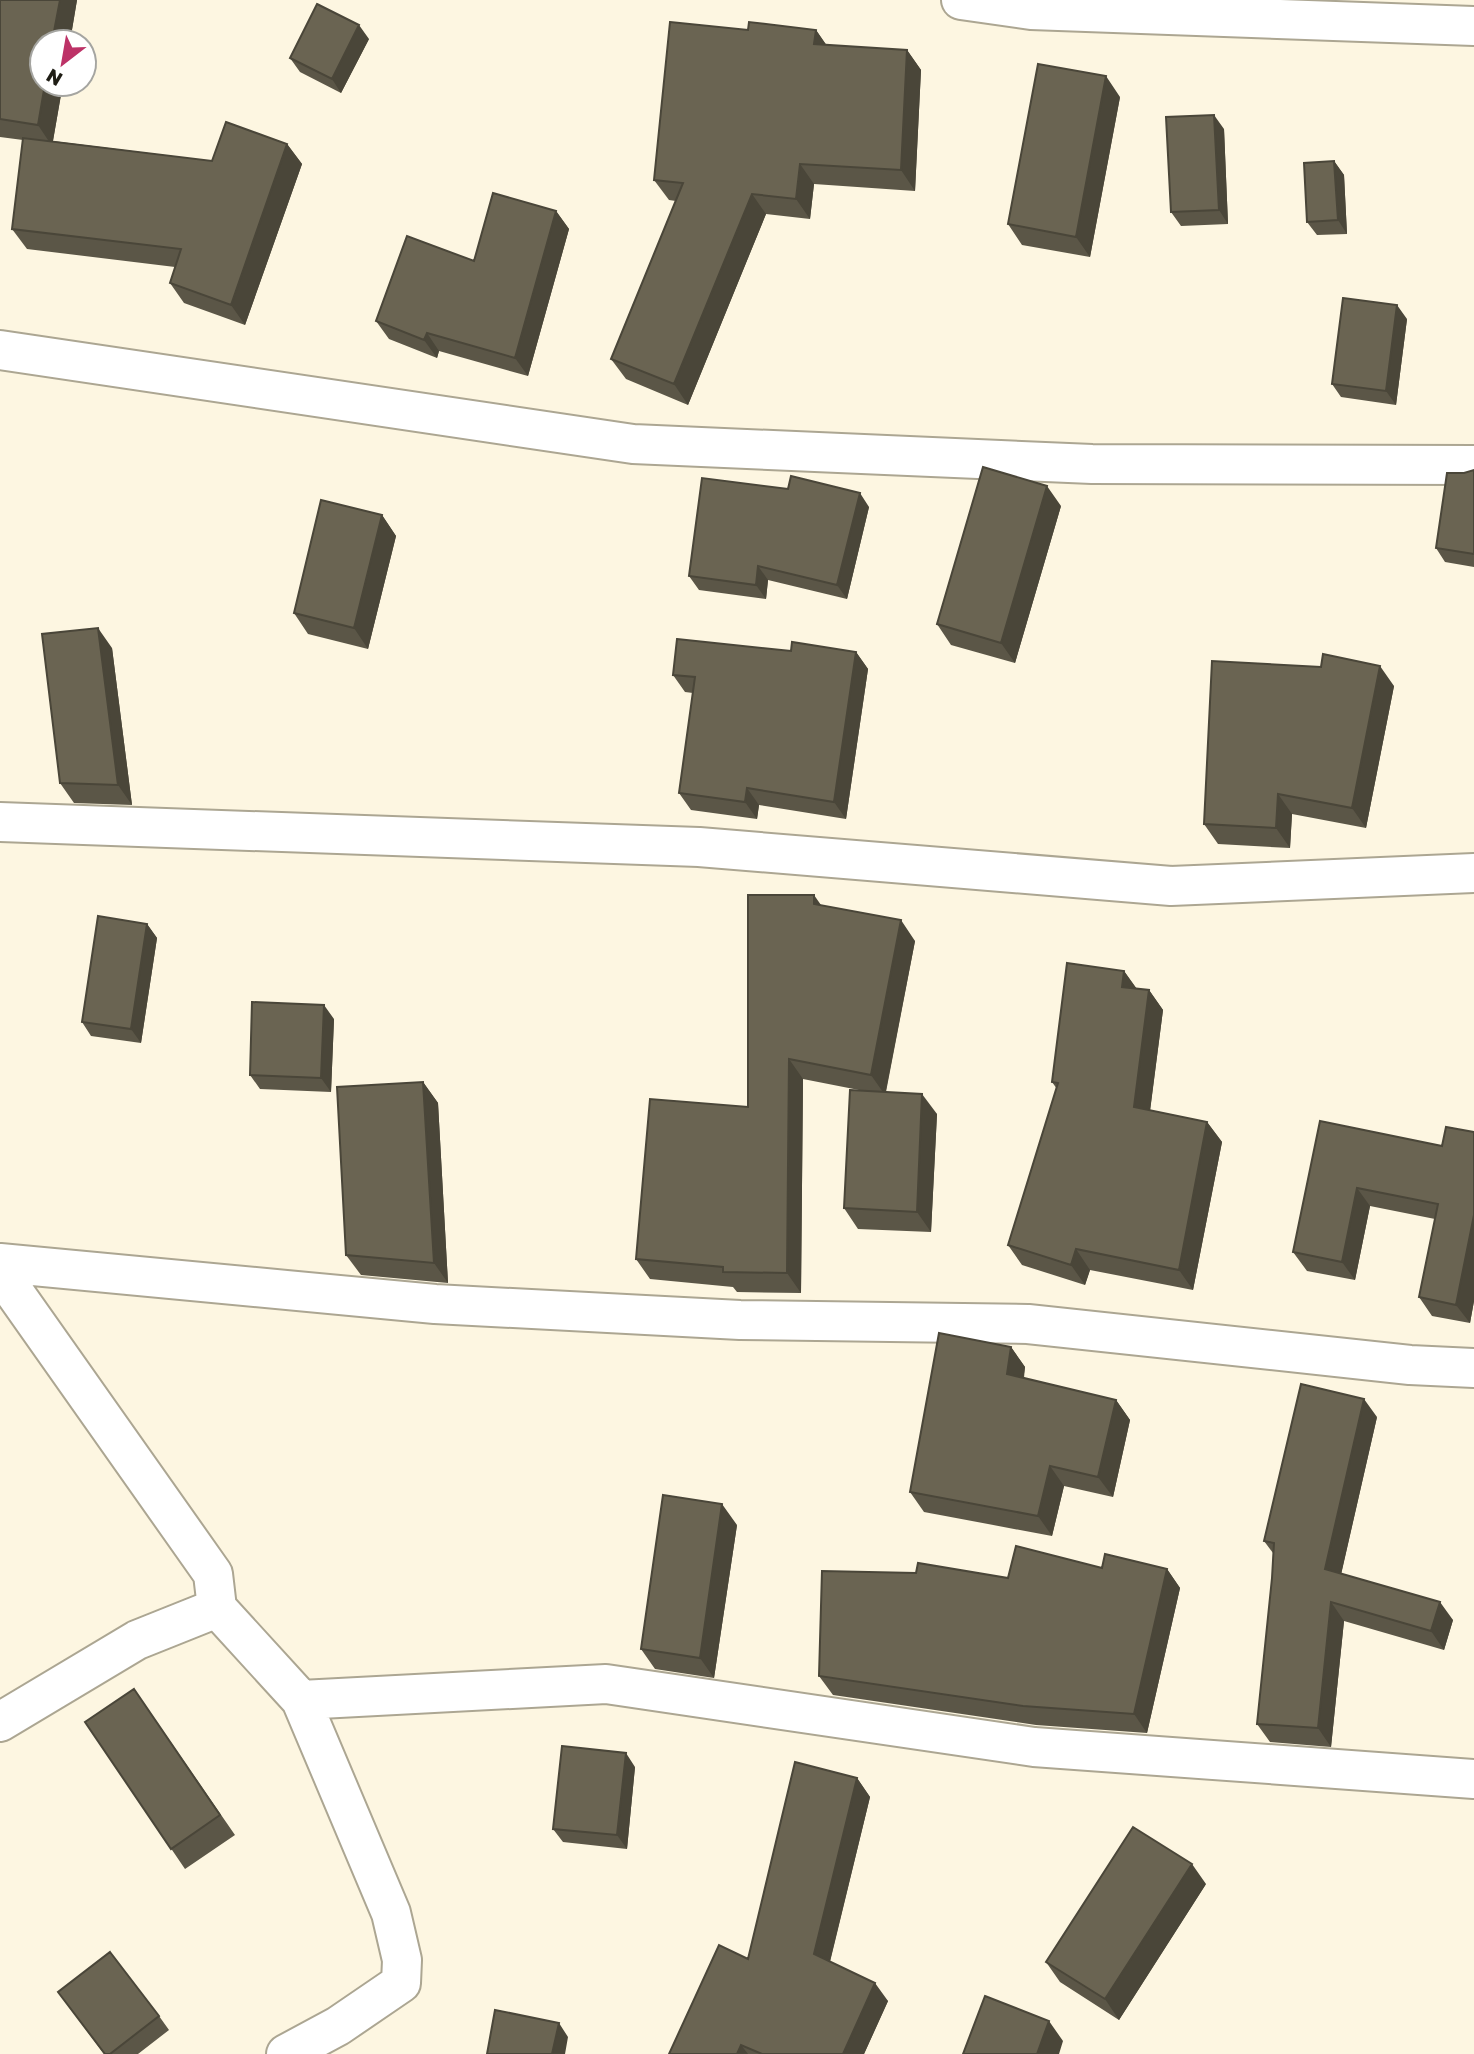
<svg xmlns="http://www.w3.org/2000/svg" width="1474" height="2054" font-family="'Golos Text',sans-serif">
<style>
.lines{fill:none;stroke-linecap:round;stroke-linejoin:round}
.street-casing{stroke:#aca692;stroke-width:42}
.street{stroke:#fff;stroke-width:38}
.wall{fill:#5b5647}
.shaded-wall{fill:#4a4639}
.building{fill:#6a6452;stroke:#4a4639;stroke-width:2}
</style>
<rect width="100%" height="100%" fill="#fdf6e1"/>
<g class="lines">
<defs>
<path id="street" d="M 961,0 L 1031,10 L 1474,26
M 0,350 L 633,444 L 1092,464 L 1474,465
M 0,822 L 699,847 L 1171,886 L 1474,873
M 0,1263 L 435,1304 L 740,1320 L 1028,1324 L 1410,1365 L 1474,1368
M 0,1272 L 213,1574 L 217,1608 L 301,1700 L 391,1913 L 402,1960 L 401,1983 L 338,2026 L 286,2054
M 301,1700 L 606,1684 L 1034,1747 L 1474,1779
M 0,1722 L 137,1640 L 217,1608"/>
</defs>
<!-- street casing -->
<use href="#street" class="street-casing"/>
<!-- street -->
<use href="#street" class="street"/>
</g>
<!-- wall -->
<path class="wall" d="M 0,0 L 77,0 L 53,141 L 212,161 L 287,144 L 302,164 L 245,325 L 184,303 L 170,283 L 175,267 L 27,249 L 12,229 L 23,140 L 0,137 Z
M 748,30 L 816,30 L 826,45 L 907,50 L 921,70 L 915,191 L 814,184 L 810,219 L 766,214 L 688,405 L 626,379 L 611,359 L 676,201 L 669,200 L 654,180 Z
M 369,39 L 341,93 L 300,72 L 290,58 Z
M 1120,97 L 1090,257 L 1022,245 L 1008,224 Z
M 1224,129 L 1228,224 L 1181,226 L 1171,212 Z
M 1334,161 L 1344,175 L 1347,234 L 1317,235 L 1307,222 Z
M 556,211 L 569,229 L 528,376 L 439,351 L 437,358 L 389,339 L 376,321 Z
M 1407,319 L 1396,405 L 1341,397 L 1332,384 Z
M 1474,470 L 1474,567 L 1445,562 L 1436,548 L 1464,473 Z
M 788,489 L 869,507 L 847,599 L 768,580 L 766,599 L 699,590 L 689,576 Z
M 1061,506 L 1015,663 L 951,645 L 937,624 Z
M 382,515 L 396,536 L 368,649 L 308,634 L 294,613 Z
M 112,648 L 132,805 L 74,803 L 60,783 Z
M 791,651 L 856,652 L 868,669 L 846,819 L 759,805 L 757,819 L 691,810 L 679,793 L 693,693 L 685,692 L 673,675 Z
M 1321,667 L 1394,686 L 1366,828 L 1292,814 L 1290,848 L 1218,844 L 1204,824 Z
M 821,905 L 915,941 L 886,1092 L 937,1114 L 931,1232 L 858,1229 L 844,1208 L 864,1091 L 803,1079 L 801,1293 L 737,1292 L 733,1287 L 650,1279 L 636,1259 L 748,1107 Z
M 147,924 L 157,938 L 141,1043 L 91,1036 L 82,1022 Z
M 1124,971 L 1137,989 L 1149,990 L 1163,1010 L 1150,1110 L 1207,1122 L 1222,1142 L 1193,1290 L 1090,1270 L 1085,1285 L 1022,1265 L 1008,1245 L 1057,1089 L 1052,1082 Z
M 334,1019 L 331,1092 L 260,1089 L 250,1075 Z
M 423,1082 L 438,1103 L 448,1283 L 361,1275 L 346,1255 Z
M 1320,1121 L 1442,1146 L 1474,1132 L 1474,1301 L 1470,1323 L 1432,1316 L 1419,1297 L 1435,1219 L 1370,1206 L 1355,1280 L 1307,1271 L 1293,1252 Z
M 1011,1347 L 1025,1367 L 1024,1378 L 1116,1400 L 1130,1420 L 1113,1497 L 1064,1486 L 1052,1536 L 924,1512 L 910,1492 Z
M 1377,1417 L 1341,1574 L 1453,1620 L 1444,1650 L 1344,1621 L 1331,1747 L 1270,1742 L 1257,1724 L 1272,1578 L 1273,1553 L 1264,1541 Z
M 737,1525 L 714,1678 L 655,1669 L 641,1649 Z
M 1167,1569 L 1180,1588 L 1147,1733 L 1036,1725 L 833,1695 L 819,1676 L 1008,1578 Z
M 134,1689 L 235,1835 L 185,1869 L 85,1722 Z
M 635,1767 L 627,1849 L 563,1842 L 553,1829 Z
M 857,1778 L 870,1797 L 830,1962 L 888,2001 L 864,2054 L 669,2054 L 748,1959 Z
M 1206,1884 L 1119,2020 L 1060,1982 L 1046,1962 Z
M 58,1992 L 159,2016 L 169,2030 L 138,2054 L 104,2054 Z"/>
<!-- shaded-wall -->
<path class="shaded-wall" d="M 60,0 L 77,0 L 70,42 L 52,42 Z
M 359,25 L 369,39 L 341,93 L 332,79 Z
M 816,30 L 830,50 L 814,44 Z
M 907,50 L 921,70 L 915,191 L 901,170 Z
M 1106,76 L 1120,97 L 1090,257 L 1076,237 Z
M 45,84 L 63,84 L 52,146 L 38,125 Z
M 1214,115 L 1224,129 L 1228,224 L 1219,210 Z
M 287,144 L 302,164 L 245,325 L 231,305 Z
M 1334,161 L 1344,175 L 1347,234 L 1338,220 Z
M 800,164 L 814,184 L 810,219 L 796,199 Z
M 752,194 L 766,214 L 688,405 L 674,384 Z
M 556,211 L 569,229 L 528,376 L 515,358 Z
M 1397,305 L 1407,319 L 1396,405 L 1386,391 Z
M 427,333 L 439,351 L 437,358 L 424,340 Z
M 1047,486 L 1061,506 L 1015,663 L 1001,643 Z
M 860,493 L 869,507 L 847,599 L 837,585 Z
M 382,515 L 396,536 L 368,649 L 354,628 Z
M 758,566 L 768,580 L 766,599 L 756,585 Z
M 98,628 L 112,648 L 132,805 L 118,785 Z
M 856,652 L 868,669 L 846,819 L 834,802 Z
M 1380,666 L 1394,686 L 1366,828 L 1352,808 Z
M 747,788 L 759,805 L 757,819 L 745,802 Z
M 1278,794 L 1292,814 L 1290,848 L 1276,828 Z
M 814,895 L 828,915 L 814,904 Z
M 901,920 L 915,941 L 885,1095 L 871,1075 Z
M 147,924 L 157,938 L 141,1043 L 131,1029 Z
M 1124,971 L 1138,991 L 1122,987 Z
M 1149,990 L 1163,1010 L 1148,1127 L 1134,1107 Z
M 324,1005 L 334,1019 L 331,1092 L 321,1078 Z
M 789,1059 L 803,1079 L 801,1293 L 787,1273 Z
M 423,1082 L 438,1103 L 448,1283 L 434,1263 Z
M 922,1094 L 937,1114 L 931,1232 L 917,1212 Z
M 1207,1122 L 1222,1142 L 1193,1290 L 1179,1270 Z
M 1357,1188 L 1370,1206 L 1355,1280 L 1342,1262 Z
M 1474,1215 L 1474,1301 L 1470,1323 L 1456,1305 Z
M 1076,1249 L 1090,1270 L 1085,1285 L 1071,1265 Z
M 1011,1347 L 1025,1367 L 1021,1394 L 1007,1374 Z
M 1364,1399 L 1377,1417 L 1338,1588 L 1325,1569 Z
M 1116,1400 L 1130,1420 L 1113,1497 L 1098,1477 Z
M 1050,1466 L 1064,1486 L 1052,1536 L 1038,1516 Z
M 722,1504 L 737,1525 L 714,1678 L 700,1658 Z
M 1167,1569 L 1180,1588 L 1147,1733 L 1134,1714 Z
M 1331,1602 L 1344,1621 L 1331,1747 L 1318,1728 Z
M 1440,1602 L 1453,1620 L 1444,1650 L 1431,1631 Z
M 626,1753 L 635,1767 L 627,1849 L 617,1835 Z
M 857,1778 L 870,1797 L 827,1973 L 814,1954 Z
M 1192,1864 L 1206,1884 L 1119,2020 L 1105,1999 Z
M 875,1983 L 888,2001 L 864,2054 L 843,2054 Z
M 1049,2021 L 1063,2041 L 1059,2054 L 1037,2054 Z
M 559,2023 L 568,2037 L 565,2054 L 552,2054 Z
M 741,2045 L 748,2054 L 737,2054 Z"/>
<!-- building -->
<path class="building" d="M 0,0 L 60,0 L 52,42 L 42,42 L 42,84 L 45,84 L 38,125 L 0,119 Z
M 317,4 L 359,25 L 332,79 L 290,58 Z
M 670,22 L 748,30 L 749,22 L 816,30 L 814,44 L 907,50 L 901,170 L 800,164 L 796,199 L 752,194 L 674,384 L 611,359 L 683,183 L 654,180 Z
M 1038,64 L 1106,76 L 1076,237 L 1008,224 Z
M 1214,115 L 1219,210 L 1171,212 L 1166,117 Z
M 226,122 L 287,144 L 231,305 L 170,283 L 181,249 L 12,229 L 23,138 L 212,161 Z
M 1334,161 L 1338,220 L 1307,222 L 1304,163 Z
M 493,193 L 556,211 L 515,358 L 427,333 L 424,340 L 376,321 L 407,236 L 474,261 Z
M 1343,298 L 1397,305 L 1386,391 L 1332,384 Z
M 983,467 L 1047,486 L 1001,643 L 937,624 Z
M 1474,470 L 1474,554 L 1436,548 L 1447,473 L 1464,473 Z
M 791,476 L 860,493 L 837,585 L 758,566 L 756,585 L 689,576 L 702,478 L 788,489 Z
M 321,500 L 382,515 L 354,628 L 294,613 Z
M 98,628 L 118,785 L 60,783 L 42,634 Z
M 677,639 L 791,651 L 792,642 L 856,652 L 834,802 L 747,788 L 745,802 L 679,793 L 695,677 L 673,675 Z
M 1323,654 L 1380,666 L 1352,808 L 1278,794 L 1276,828 L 1204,824 L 1212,661 L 1321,667 Z
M 748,895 L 814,895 L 814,904 L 901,920 L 871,1075 L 789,1059 L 787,1273 L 723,1272 L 723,1267 L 636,1259 L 650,1099 L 748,1107 Z
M 98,916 L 147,924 L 131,1029 L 82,1022 Z
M 1067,963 L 1124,971 L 1122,987 L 1149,990 L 1134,1107 L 1207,1122 L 1179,1270 L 1076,1249 L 1071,1265 L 1008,1245 L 1058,1083 L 1052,1082 Z
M 252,1002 L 324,1005 L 321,1078 L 250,1075 Z
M 423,1082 L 434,1263 L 346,1255 L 337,1087 Z
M 850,1090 L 922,1094 L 917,1212 L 844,1208 Z
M 1320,1121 L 1442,1146 L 1446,1127 L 1474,1132 L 1474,1215 L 1456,1305 L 1419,1297 L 1438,1204 L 1357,1188 L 1342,1262 L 1293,1252 Z
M 939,1333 L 1011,1347 L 1007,1374 L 1116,1400 L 1098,1477 L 1050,1466 L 1038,1516 L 910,1492 Z
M 1301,1384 L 1364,1399 L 1325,1569 L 1440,1602 L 1431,1631 L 1331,1602 L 1318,1728 L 1257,1724 L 1272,1578 L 1274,1543 L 1264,1541 Z
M 663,1495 L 722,1504 L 700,1658 L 641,1649 Z
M 1016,1546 L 1102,1568 L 1105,1554 L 1167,1569 L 1134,1714 L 1023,1706 L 819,1676 L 822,1571 L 916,1573 L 918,1563 L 1008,1578 Z
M 134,1689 L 220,1815 L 171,1849 L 85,1722 Z
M 562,1746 L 626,1753 L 617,1835 L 553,1829 Z
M 795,1762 L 857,1778 L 814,1954 L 875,1983 L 843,2054 L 762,2054 L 741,2045 L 737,2054 L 669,2054 L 719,1945 L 748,1959 Z
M 1133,1827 L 1192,1864 L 1105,1999 L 1046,1962 Z
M 110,1952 L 159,2016 L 110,2054 L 105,2054 L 58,1992 Z
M 985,1996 L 1049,2021 L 1037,2054 L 963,2054 Z
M 495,2010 L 559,2023 L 552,2054 L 487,2054 Z"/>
<!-- north arrow -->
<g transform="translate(63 63) rotate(211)"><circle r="33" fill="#ffffff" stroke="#a5a5a1" stroke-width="2"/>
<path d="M0-5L12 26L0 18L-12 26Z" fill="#bd3267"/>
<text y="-10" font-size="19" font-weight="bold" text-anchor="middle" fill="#1f1d15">N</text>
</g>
</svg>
